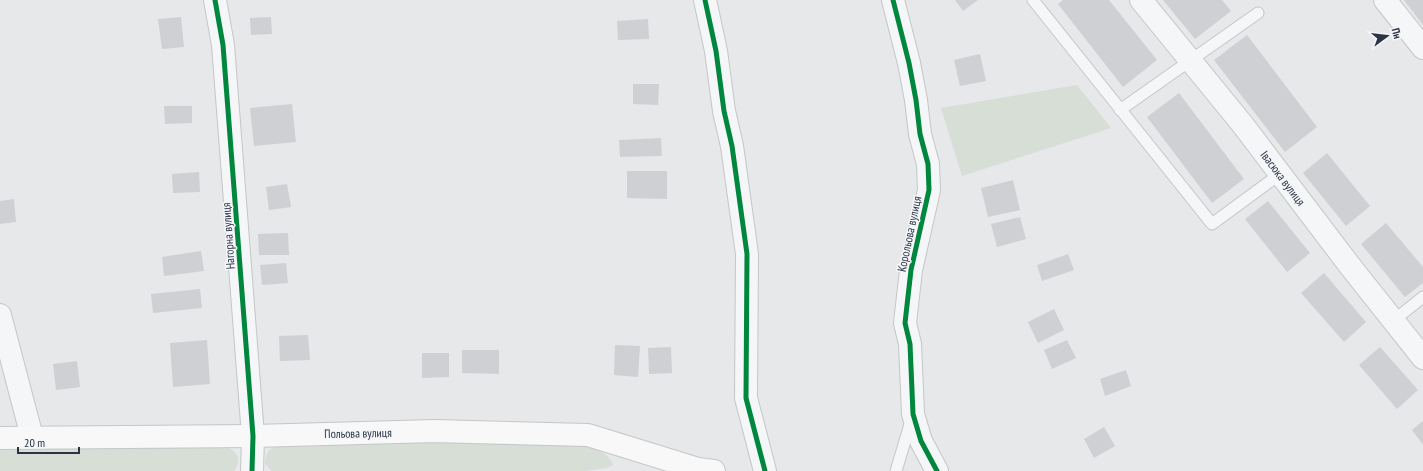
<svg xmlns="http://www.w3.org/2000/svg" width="1423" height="471" font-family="'PT Sans Narrow',sans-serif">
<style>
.green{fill:#d6ded6}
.building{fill:#ced0d3}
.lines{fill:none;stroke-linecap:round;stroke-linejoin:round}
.lane-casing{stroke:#c4c6c8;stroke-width:13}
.street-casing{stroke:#c4c6c8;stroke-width:24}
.secondary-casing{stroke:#c4c6c8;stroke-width:24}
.lane{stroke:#f5f6f7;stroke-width:11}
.street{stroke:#f5f6f7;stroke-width:22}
.secondary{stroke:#f8f8f8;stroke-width:22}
.cycleway-casing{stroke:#f4f6f9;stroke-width:8}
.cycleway{stroke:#00873e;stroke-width:5}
.labels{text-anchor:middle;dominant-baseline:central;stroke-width:3;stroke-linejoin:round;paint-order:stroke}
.street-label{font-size:12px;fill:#2b3445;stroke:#f4f6f9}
</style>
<rect width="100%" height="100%" fill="#e6e8ea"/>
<!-- green -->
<path class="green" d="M 1077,85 L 1111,128 L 962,176 L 941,108 Z
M 426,441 L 583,446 C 596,450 608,451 613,465 L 607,468 L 585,471 L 272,471 L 265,464 C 266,453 269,448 279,445 Z
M 223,444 C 235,451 244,457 234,471 L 0,471 L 0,446 Z"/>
<!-- building -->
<path class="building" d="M 955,0 L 978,0 L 963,11 Z
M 1063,0 L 1109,0 L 1157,60 L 1123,87 L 1058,4 Z
M 1163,0 L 1222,0 L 1231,11 L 1195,39 Z
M 1404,0 L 1423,0 L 1423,25 Z
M 181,17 L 184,47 L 162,49 L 158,19 Z
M 271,17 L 272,34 L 251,35 L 250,18 Z
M 648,19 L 649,39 L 618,40 L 617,21 Z
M 1247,35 L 1317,127 L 1285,152 L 1214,60 Z
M 980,54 L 986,81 L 960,86 L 954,60 Z
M 633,84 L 659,84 L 658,105 L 633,104 Z
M 1179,93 L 1244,179 L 1212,203 L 1147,117 Z
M 292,104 L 296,142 L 254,146 L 250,108 Z
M 164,106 L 192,106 L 192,123 L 165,124 Z
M 661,138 L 662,156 L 620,157 L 619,140 Z
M 1327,153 L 1370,206 L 1346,226 L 1303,173 Z
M 627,171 L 667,171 L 667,199 L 627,198 Z
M 199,172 L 200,192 L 173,193 L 172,174 Z
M 1013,180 L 1020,210 L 988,217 L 981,188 Z
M 287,184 L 291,207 L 269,210 L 266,187 Z
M 14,199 L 16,222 L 0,224 L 0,201 Z
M 1268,201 L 1310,253 L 1287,272 L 1245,219 Z
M 1020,217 L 1026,239 L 997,247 L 991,224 Z
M 1386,223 L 1423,267 L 1423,283 L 1405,297 L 1361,244 Z
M 288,233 L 289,255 L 259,255 L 258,234 Z
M 201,251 L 204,271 L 164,276 L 162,257 Z
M 1068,254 L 1074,270 L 1042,281 L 1037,265 Z
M 286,263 L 288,283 L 262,285 L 260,265 Z
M 1324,273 L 1366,322 L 1344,342 L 1301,293 Z
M 200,289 L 202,308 L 153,313 L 151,294 Z
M 1054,309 L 1064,330 L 1038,343 L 1028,322 Z
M 308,335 L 310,360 L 280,361 L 279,336 Z
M 207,340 L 210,384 L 173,387 L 170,343 Z
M 1067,340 L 1076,358 L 1052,369 L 1044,350 Z
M 615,345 L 640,346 L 638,377 L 614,375 Z
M 671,347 L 672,373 L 649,374 L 648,348 Z
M 1380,347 L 1418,390 L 1397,409 L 1359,365 Z
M 462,350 L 499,350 L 499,374 L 462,373 Z
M 422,353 L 449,353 L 449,377 L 422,378 Z
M 77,361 L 80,387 L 56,390 L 53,364 Z
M 1126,370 L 1131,386 L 1105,396 L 1100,379 Z
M 1423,421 L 1423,445 L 1412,430 Z
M 1104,427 L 1115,446 L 1094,458 L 1084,439 Z"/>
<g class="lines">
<defs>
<path id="lane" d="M 1033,0 L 1212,224 L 1280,174
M 1120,110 L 1258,13
M 1393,321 L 1423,297
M 896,471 L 911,421"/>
<path id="street" d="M 215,0 L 223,45 L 253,436 L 252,471
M 705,0 L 716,51 L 724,111 L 732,146 L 747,254 L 746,398 L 765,471
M 893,0 L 909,63 L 916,100 L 920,134 L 928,164 L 929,190 L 911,270 L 905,323 L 910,344 L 913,414 L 921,441 L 937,471
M 1141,0 L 1243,125 L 1350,266 L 1423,358
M 1385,0 L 1423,48
M 0,315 L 32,437"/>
<path id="secondary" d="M 0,438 L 253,436 L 434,431 L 588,435 L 698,469 L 714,471"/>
</defs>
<!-- lane casing -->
<use href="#lane" class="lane-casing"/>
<!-- street casing -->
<use href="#street" class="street-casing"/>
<!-- secondary casing -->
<use href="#secondary" class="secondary-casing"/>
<!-- lane -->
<use href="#lane" class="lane"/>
<!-- street -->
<use href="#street" class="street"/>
<!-- secondary -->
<use href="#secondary" class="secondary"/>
<defs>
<path id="cycleway" d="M 215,0 L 223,45 L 253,436 L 252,471
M 705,0 L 716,51 L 724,111 L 732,146 L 747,254 L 746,398 L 765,471
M 893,0 L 909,63 L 916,100 L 920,134 L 928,164 L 929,190 L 911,270 L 905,323 L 910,344 L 913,414 L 921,441 L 937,471"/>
</defs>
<!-- cycleway casing -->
<use href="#cycleway" class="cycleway-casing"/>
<!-- cycleway -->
<use href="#cycleway" class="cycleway"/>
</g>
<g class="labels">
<!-- street labels -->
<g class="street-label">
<text transform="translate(1283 178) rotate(53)">Івасюка вулиця</text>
<text transform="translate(909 234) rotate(-78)">Корольова вулиця</text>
<text transform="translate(228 236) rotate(-94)">Нагорна вулиця</text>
<text transform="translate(358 433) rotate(-1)">Польова вулиця</text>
</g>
</g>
<!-- north arrow -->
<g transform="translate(1387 36) rotate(75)" stroke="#f4f6f9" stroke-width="3" paint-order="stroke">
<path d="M0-3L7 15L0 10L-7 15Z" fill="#2b3445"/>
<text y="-6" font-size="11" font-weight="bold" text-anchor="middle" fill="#2b3445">Пн</text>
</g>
<!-- scale -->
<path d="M18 447v6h61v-6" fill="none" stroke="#2b3445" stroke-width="2"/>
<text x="24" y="447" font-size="12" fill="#2b3445" stroke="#f4f6f9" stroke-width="3" paint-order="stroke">20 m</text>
</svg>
